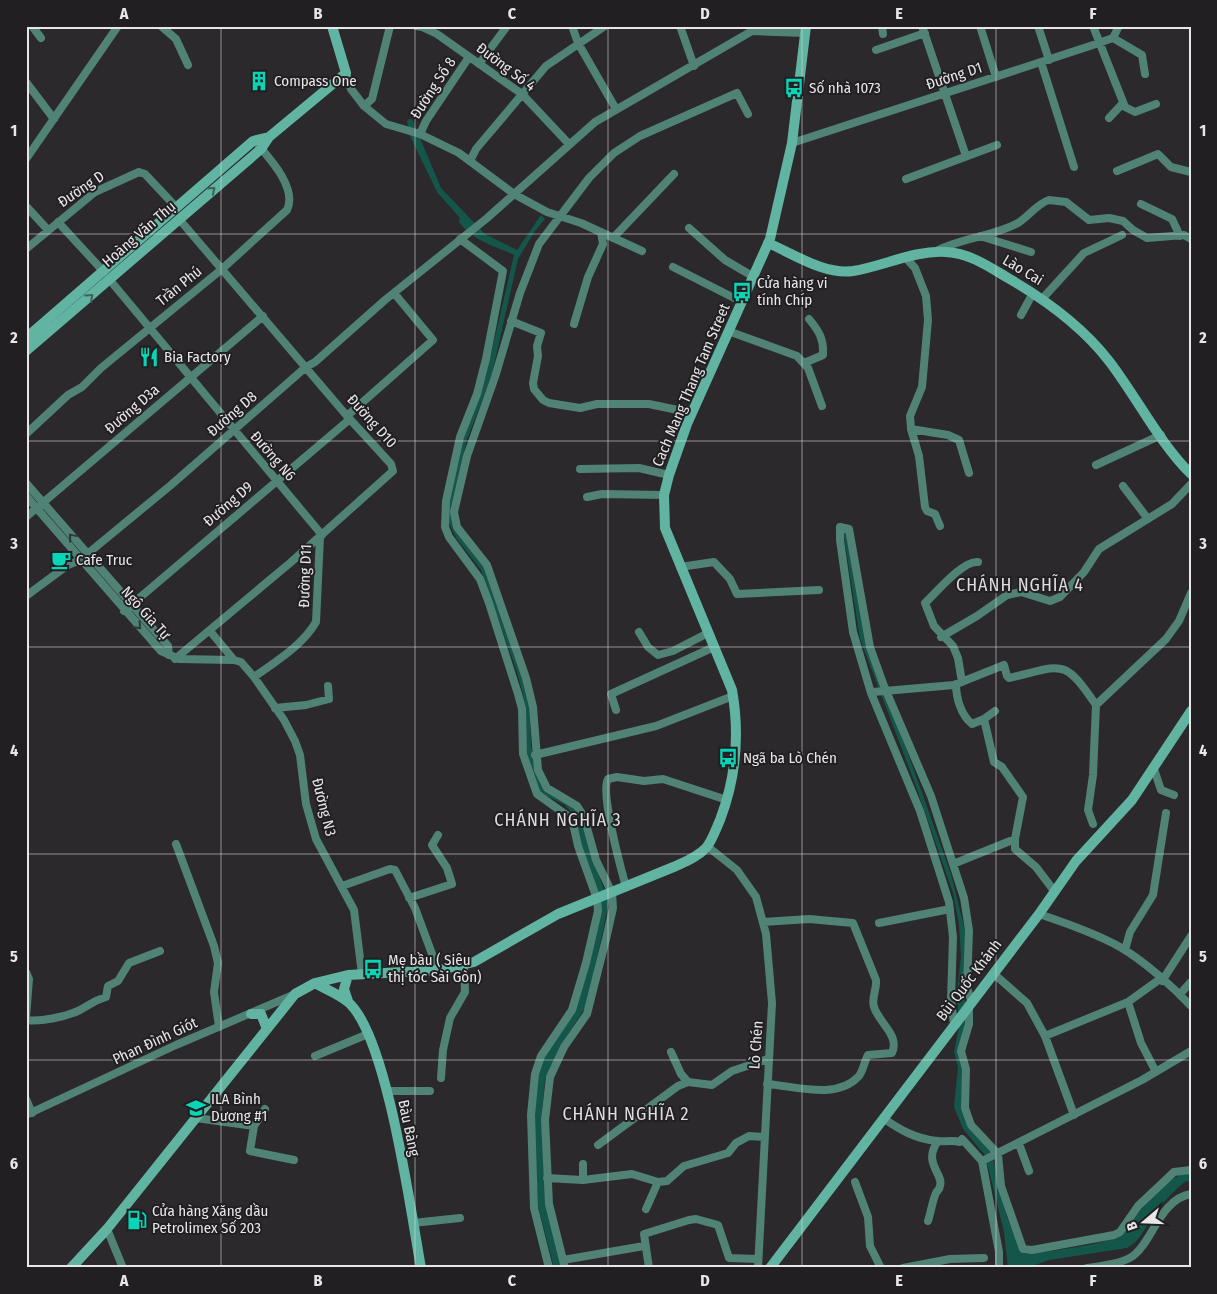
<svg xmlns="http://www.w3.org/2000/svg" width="1217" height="1294" font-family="'Fira Sans Condensed',sans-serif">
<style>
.water{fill:#145649}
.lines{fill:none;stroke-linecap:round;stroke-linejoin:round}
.street{stroke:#508276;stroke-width:8}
.secondary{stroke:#61b4a1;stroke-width:10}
.oneway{stroke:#3e625b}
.oneway2{stroke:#2d3837}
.grid{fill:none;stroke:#e8e6e8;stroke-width:1;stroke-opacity:0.55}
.labels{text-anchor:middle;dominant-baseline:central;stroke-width:4;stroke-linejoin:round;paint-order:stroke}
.street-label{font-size:15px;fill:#e8e6e8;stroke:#211f22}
.poi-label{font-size:15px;fill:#e8e6e8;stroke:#211f22;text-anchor:start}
.quarter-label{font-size:18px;letter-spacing:1px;fill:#dfdce0;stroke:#211f22}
.neatline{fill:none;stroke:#e8e6e8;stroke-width:2}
.grid-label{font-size:16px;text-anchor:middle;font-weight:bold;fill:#e8e6e8}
</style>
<rect width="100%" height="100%" fill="#2b292b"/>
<!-- water -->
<path class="water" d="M 409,119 L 412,119 L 441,188 L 485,234 L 517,250 L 541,215 L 545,219 L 535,231 L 518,259 L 491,378 L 466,442 L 453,518 L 487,568 L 529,694 L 531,746 L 540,781 L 577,809 L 591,855 L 609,902 L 587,1005 L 559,1048 L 545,1079 L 542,1110 L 544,1173 L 547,1209 L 564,1268 L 554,1268 L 538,1206 L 534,1115 L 537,1070 L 551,1042 L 577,1003 L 599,905 L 571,812 L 565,805 L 541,793 L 535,783 L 525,747 L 523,695 L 517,672 L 481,570 L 456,538 L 447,518 L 460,441 L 486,376 L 514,255 C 493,245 473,241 459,222 L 460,218 L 437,192 L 410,136 L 407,121 Z
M 843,530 L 846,531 L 864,630 L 951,874 L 967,938 L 964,994 L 968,1018 L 964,1035 L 967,1124 L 991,1151 L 1007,1217 L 1024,1254 C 1042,1252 1099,1246 1112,1238 C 1140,1218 1155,1179 1191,1172 L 1191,1182 L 1186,1181 C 1173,1191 1161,1205 1151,1219 C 1143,1231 1140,1241 1127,1248 L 1049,1260 L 1027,1268 L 1008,1268 L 1004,1232 L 985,1155 L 963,1129 L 954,1107 L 958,1067 L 954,1052 L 959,1027 L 957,994 L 961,956 L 959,925 L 953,893 L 914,781 L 860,639 Z"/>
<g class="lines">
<!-- street -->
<path class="street" d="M 32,26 L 41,38
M 161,26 L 176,39 L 188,65
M 416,26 L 422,27 L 437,34 L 522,94 L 569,144
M 572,26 L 578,43 L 616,109
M 680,26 L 694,66
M 882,26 L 883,34
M 922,26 L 966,156
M 980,26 L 996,77
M 1038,26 L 1049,60
M 1093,26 L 1125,107 L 1135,112 L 1156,104
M 1113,38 L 1142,55 L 1145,74
M 876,50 L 925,33
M 1041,62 L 1074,167
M 479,64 L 507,26
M 346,73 L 351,89 L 364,106 L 372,99 L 390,26
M 26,82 L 54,119
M 364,106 L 386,124 L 420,134 L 459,153 L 514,194 L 547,212 L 581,223 L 642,251
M 1109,118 L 1123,103
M 420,134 L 426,121 L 469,57
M 792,143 L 1090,46 L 1113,38 L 1119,26
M 26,159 L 118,26
M 470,161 L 476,149 L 546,66 L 605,26
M 1117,171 L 1158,154 L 1171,167 L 1191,172
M 906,179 L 997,145
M 1141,204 L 1172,219 L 1180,236
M 26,206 L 48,230
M 58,222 L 104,272
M 689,228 L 725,260 L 754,277
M 980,236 L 1031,252
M 613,238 L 674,174
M 460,239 L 503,271 L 486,359 L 477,394 L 460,437 L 446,501 L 445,527 L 449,537 L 480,579 L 489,603 L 518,694 L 522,709 L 523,754 L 537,794 L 572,819 L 578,846 L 597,899 L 598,911 L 586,963 L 572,1010 L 541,1056 L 535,1074 L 531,1115 L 534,1208 L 549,1268
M 26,249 L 95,192 L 139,172 L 145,174 L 176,207
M 936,251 C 963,237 992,237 1018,223 C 1028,217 1038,203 1049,200 L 1066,202 L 1089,220 L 1109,218 L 1123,221 L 1133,230 L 1147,238 L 1184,235 L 1191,239
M 905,257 L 915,268 L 926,296 L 928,320 L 922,387 L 910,416 L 911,429 L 919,456 L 925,507 L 927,511 L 935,514 L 940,526
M 673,267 L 742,302
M 109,279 L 322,535
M 1042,299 L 1084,253 L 1122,235
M 1021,315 L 1033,293
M 511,321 L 541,333 L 537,346 L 538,356 L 533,383 L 534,389 L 543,400 L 549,403 L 580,408 L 597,404 L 649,404 L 692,413
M 574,324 L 588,277 L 603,244 L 601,232
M 728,331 L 797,356 L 808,368 L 822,406
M 804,363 L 823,355 C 824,339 819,331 809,319
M 347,416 L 433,340 L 394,293
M 911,429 L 948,435 L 959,440 L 969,473
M 26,434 L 68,395 L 82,387 L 101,368 L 222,269 L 287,210 C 297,189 272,161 259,146
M 1096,465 L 1161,435
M 580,469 L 639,468 L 669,475
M 26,483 L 168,646 L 169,655
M 1123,486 L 1148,519
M 26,496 L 161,651 L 179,659 L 234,660 L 241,662 L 254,677 L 284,720 L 295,741 L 300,755 L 306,804 L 316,839 L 354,910 L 362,974
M 587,497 L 602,494 L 664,495
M 26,517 L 263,316
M 680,567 L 714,562 L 730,579 L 737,594 L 819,590
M 26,596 L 68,565 L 80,560 L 171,485 L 306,367 L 315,362 L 385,300 L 486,219 L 595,122 L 752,31 L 805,33
M 124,611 L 350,419
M 210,631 L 234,660
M 639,632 L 648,647 L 658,655 L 673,651 L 708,633
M 941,637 L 977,616 L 1007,595 L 1021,592 L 1050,601 L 1060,597 L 1084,572 L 1099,549 L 1172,504 L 1191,484
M 175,659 L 290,563 L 393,471 L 391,464 L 347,416 L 179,219
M 254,677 C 275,662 303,645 316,622 L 320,537
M 962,682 L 958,658 L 953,646 L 934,626 L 925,603 C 936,593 963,560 978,562
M 956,684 C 956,698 961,715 972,724 L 984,719
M 873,692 L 954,685 L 1004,665 L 1007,676 L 1009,678 C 1062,666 1063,656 1096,705 L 1093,775 L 1088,810 L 1093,824
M 1096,705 L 1166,639 L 1179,621 L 1191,593
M 275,708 L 306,705 L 329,699 L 328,686
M 616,710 L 611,694 L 714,647
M 535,755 L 656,726 L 733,696
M 1154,769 L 1161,790 L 1174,795
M 1015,839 L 1015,849 L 1036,867 L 1055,892
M 176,844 L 214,946 L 218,963 L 214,992 L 219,1027
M 707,846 L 737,870 L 756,897 L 766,934 L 772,1003 L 758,1268
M 953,864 L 1015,839 L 1023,797 L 1002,767 L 994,762 L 984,719 L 995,711
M 342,886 L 390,869 L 395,870 L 415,908 L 438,970
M 626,887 C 621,869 600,792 608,779 L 617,777 L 644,781 L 663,779 L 727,800
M 409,898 L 452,884 L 447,868 L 432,845 L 438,835
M 1039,914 C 1066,923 1095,933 1120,947 C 1144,961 1172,986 1191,1006
M 763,922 L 809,919 L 853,923 L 876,980 C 877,990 871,998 874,1007 C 879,1023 900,1035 892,1053 L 868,1055 C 864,1062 863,1072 858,1077 C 836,1100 795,1086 767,1084
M 879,923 L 950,909
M 1125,950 L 1130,932 L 1153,895 L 1166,813
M 26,972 L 29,979 L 26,1017
M 993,973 L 1027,1003 L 1045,1036 L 1074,1115
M 1162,981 L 1191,936
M 1180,994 L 1191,982
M 1128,1002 L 1141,1043 L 1156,1072
M 969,1006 L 969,1024 L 961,1051 L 966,1069 L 965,1108 L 971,1125 L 998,1154 L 1001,1186 L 1023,1249 L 1032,1250 L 1114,1235 L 1120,1232 L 1138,1206 L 1174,1172 L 1191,1170
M 26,1020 C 41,1022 64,1017 78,1011 C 89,1006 92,1001 106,997 L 108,986 L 118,981 L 129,963 L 160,951
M 954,1024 L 951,1000 L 953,937 L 949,902 L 920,811 L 871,693 L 853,632 L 840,540 L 840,527 L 849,529 L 870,647 L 884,686 L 931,796 L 964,898 L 969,930 L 967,987 L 971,1001
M 1045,1036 L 1128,1002 L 1160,979
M 671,1052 L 681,1074 L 688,1082
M 315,1056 L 368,1034
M 441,1078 L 443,1050 L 450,1018 L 465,992 L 464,965
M 386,1091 L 430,1091
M 26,1099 L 32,1113
M 265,1109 L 254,1126 L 250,1151 L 294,1160
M 26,1115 L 176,1045 L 293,995
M 196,1118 L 254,1126
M 883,1118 C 900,1130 916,1139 937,1141 C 945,1142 952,1140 960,1142 L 962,1139 L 982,1161 L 999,1252 L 999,1268
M 1019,1144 L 1029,1171
M 598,1145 L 678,1086 L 688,1082 L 712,1085 L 732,1071 L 768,1059
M 982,1161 L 1142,1080 L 1191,1051
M 583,1164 L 583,1180 L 632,1174 L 658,1182
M 547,1178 L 583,1180
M 855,1182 L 868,1217 L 870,1246 L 881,1268
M 646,1209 L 658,1182 L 667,1181 L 684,1166 L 728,1153 L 736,1143 L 749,1136 L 765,1137
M 928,1221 C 931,1212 932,1202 936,1193 C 937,1191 940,1189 940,1186 C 944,1174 922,1163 938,1141
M 413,1223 L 460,1218
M 107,1229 L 123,1268
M 563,1260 L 644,1246
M 565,1268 L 549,1204 L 545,1120 L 550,1077 L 564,1047 L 587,1014 L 606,939 L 613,908 L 612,893 L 596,860 L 584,817 L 577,806 L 547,788 L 538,770 L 533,707 L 526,678 L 487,565 L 457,527 L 454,512 L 467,456 L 495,377 L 520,293 L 539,244 L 589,178 L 614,153 L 640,136 L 737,93 L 748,114
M 649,1268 L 644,1234 L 689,1220 L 696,1219 L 718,1225 L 729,1258 L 757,1259
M 903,1268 L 950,1259 L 984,1258
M 1087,1268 C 1101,1266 1121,1264 1133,1256 C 1153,1241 1160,1199 1191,1194"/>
<!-- secondary -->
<path class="secondary" d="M 768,243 C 794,254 824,275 853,271 C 884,266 914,250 946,252 C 969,253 988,266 1008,278 C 1046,300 1082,326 1109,361 C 1136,396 1160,444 1191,474
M 26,338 L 253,141 L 269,137
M 26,351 L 261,149 L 269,137 L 346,73 L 332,26
M 348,975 L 344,989 L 348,1001
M 315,983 C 325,989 339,994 348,1002 C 387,1035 411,1213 421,1268
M 251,1014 L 261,1014 L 267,1029
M 71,1268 L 107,1229 L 295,994 L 315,983 L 348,975 L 440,970 L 474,962 L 558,914 L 676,866 C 687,861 697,857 706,848 C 712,841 716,829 720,820 C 736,778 740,735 732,690 L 665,528 L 664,495 L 669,475 L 687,424 L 770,239 L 792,143 L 806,26
M 770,1268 L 1039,914 L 1076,861 L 1132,800 L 1191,711"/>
</g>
<!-- one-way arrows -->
<defs><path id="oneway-chevron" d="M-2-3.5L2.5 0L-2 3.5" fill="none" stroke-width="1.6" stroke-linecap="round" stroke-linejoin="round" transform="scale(1.25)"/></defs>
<g class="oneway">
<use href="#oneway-chevron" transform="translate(212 190) rotate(-40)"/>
<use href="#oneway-chevron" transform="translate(90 297) rotate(-42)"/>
</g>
<g class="oneway2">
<use href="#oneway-chevron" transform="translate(72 537) rotate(-130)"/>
<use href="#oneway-chevron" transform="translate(138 626) rotate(48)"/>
</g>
<!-- grid -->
<path class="grid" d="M 221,26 L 221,1268M 415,26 L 415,1268M 608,26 L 608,1268M 802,26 L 802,1268M 996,26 L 996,1268M 26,234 L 1191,234M 26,441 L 1191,441M 26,647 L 1191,647M 26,854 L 1191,854M 26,1060 L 1191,1060"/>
<!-- icons -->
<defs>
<symbol id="building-bare" viewBox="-9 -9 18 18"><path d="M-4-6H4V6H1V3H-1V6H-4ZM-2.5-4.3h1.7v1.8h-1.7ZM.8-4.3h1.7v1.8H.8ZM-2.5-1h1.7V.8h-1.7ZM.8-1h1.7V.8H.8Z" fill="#07d5b6" stroke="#211f22" stroke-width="2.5" paint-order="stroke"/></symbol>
<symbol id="bus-bare" viewBox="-9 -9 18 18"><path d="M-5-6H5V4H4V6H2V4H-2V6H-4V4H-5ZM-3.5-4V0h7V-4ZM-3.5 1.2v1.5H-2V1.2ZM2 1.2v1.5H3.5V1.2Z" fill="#07d5b6" stroke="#211f22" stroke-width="2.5" paint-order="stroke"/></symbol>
<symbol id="restaurant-bare" viewBox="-9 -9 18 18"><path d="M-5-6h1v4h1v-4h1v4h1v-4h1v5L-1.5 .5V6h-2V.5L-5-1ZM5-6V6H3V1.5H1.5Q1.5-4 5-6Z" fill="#07d5b6" stroke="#211f22" stroke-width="2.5" paint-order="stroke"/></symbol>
<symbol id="cafe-bare" viewBox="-9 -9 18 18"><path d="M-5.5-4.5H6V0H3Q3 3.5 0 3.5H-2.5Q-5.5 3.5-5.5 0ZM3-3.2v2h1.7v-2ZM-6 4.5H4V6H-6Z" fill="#07d5b6" stroke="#211f22" stroke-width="2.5" paint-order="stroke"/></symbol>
<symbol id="school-bare" viewBox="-9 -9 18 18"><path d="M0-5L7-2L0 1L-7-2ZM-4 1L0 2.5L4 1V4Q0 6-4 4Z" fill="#07d5b6" stroke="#211f22" stroke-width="2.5" paint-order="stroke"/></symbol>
<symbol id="fuel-bare" viewBox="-9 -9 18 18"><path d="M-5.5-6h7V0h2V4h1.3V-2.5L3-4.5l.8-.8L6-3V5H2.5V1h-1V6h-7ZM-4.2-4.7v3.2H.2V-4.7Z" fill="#07d5b6" stroke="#211f22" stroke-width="2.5" paint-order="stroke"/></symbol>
</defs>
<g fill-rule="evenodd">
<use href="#building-bare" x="245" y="67" width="28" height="28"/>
<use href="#bus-bare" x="780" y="74" width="28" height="28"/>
<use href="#bus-bare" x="728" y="278" width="28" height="28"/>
<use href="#restaurant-bare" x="135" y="343" width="28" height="28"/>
<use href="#cafe-bare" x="47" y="546" width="28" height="28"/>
<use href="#bus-bare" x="714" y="744" width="28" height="28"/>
<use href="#bus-bare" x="359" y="955" width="28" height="28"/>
<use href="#school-bare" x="182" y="1094" width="28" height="28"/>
<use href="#fuel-bare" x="123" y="1206" width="28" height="28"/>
</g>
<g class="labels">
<!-- street labels -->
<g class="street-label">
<text transform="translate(506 67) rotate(37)">Đường Số 4</text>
<text transform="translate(954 76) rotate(-18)">Đường D1</text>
<text transform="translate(433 88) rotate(-57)">Đường Số 8</text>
<text transform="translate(81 189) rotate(-34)">Đường D</text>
<text transform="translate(139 234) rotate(-41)">Hoàng Văn Thụ</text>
<text transform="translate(1023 270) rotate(31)">Lào Cai</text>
<text transform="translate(179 286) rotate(-39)">Trần Phú</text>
<text transform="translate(691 385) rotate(-67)">Cach Mang Thang Tam Street</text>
<text transform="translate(132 409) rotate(-41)">Đường D3a</text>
<text transform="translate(232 414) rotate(-41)">Đường D8</text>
<text transform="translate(372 421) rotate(48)">Đường D10</text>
<text transform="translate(273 456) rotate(49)">Đường N6</text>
<text transform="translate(228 504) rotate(-41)">Đường D9</text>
<text transform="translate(305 576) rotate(-88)">Đường D11</text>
<text transform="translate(146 613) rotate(48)">Ngô Gia Tự</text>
<text transform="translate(324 807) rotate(76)">Đường N3</text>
<text transform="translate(969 980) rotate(-53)">Bùi Quốc Khánh</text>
<text transform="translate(155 1041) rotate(-25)">Phan Đình Giót</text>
<text transform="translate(756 1045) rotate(-86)">Lò Chén</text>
<text transform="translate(409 1128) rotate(78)">Bàu Bàng</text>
</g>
<!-- poi labels -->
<g class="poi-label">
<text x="274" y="81">Compass One</text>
<text x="809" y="88">Số nhà 1073</text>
<text x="757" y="283">Cửa hàng vi<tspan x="757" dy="17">tính Chíp</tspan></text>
<text x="164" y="357">Bia Factory</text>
<text x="76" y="560">Cafe Truc</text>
<text x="743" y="758">Ngã ba Lò Chén</text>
<text x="388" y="960">Mẹ bầu ( Siêu<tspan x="388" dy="17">thị tóc Sài Gòn)</tspan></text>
<text x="211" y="1099">ILA Bình<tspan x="211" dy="17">Dương #1</tspan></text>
<text x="152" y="1211">Cửa hàng Xăng dầu<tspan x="152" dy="17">Petrolimex Số 203</tspan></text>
</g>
<!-- quarter labels -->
<g class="quarter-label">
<text x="1020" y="585">CHÁNH NGHĨA 4</text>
<text x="558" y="820">CHÁNH NGHĨA 3</text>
<text x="626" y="1114">CHÁNH NGHĨA 2</text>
</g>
</g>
<!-- border -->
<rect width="1217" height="1294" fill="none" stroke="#211f22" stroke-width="55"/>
<!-- north arrow -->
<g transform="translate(1144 1222) rotate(251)" stroke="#211f22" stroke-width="4" paint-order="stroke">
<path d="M0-4L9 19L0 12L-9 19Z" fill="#e8e6e8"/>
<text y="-8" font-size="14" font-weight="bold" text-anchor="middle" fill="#e8e6e8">B</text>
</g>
<rect x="28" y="28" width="1162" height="1238" class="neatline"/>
<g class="grid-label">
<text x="124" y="19">A</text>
<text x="318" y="19">B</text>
<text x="512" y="19">C</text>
<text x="705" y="19">D</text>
<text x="899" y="19">E</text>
<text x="1093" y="19">F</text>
<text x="14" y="136">1</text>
<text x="1203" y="136">1</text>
<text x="14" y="343">2</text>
<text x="1203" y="343">2</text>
<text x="14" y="549">3</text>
<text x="1203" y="549">3</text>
<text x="14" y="756">4</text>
<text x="1203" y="756">4</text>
<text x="14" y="962">5</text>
<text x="1203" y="962">5</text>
<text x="14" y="1169">6</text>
<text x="1203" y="1169">6</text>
<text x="124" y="1286">A</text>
<text x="318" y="1286">B</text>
<text x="512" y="1286">C</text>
<text x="705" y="1286">D</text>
<text x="899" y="1286">E</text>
<text x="1093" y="1286">F</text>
</g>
</svg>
